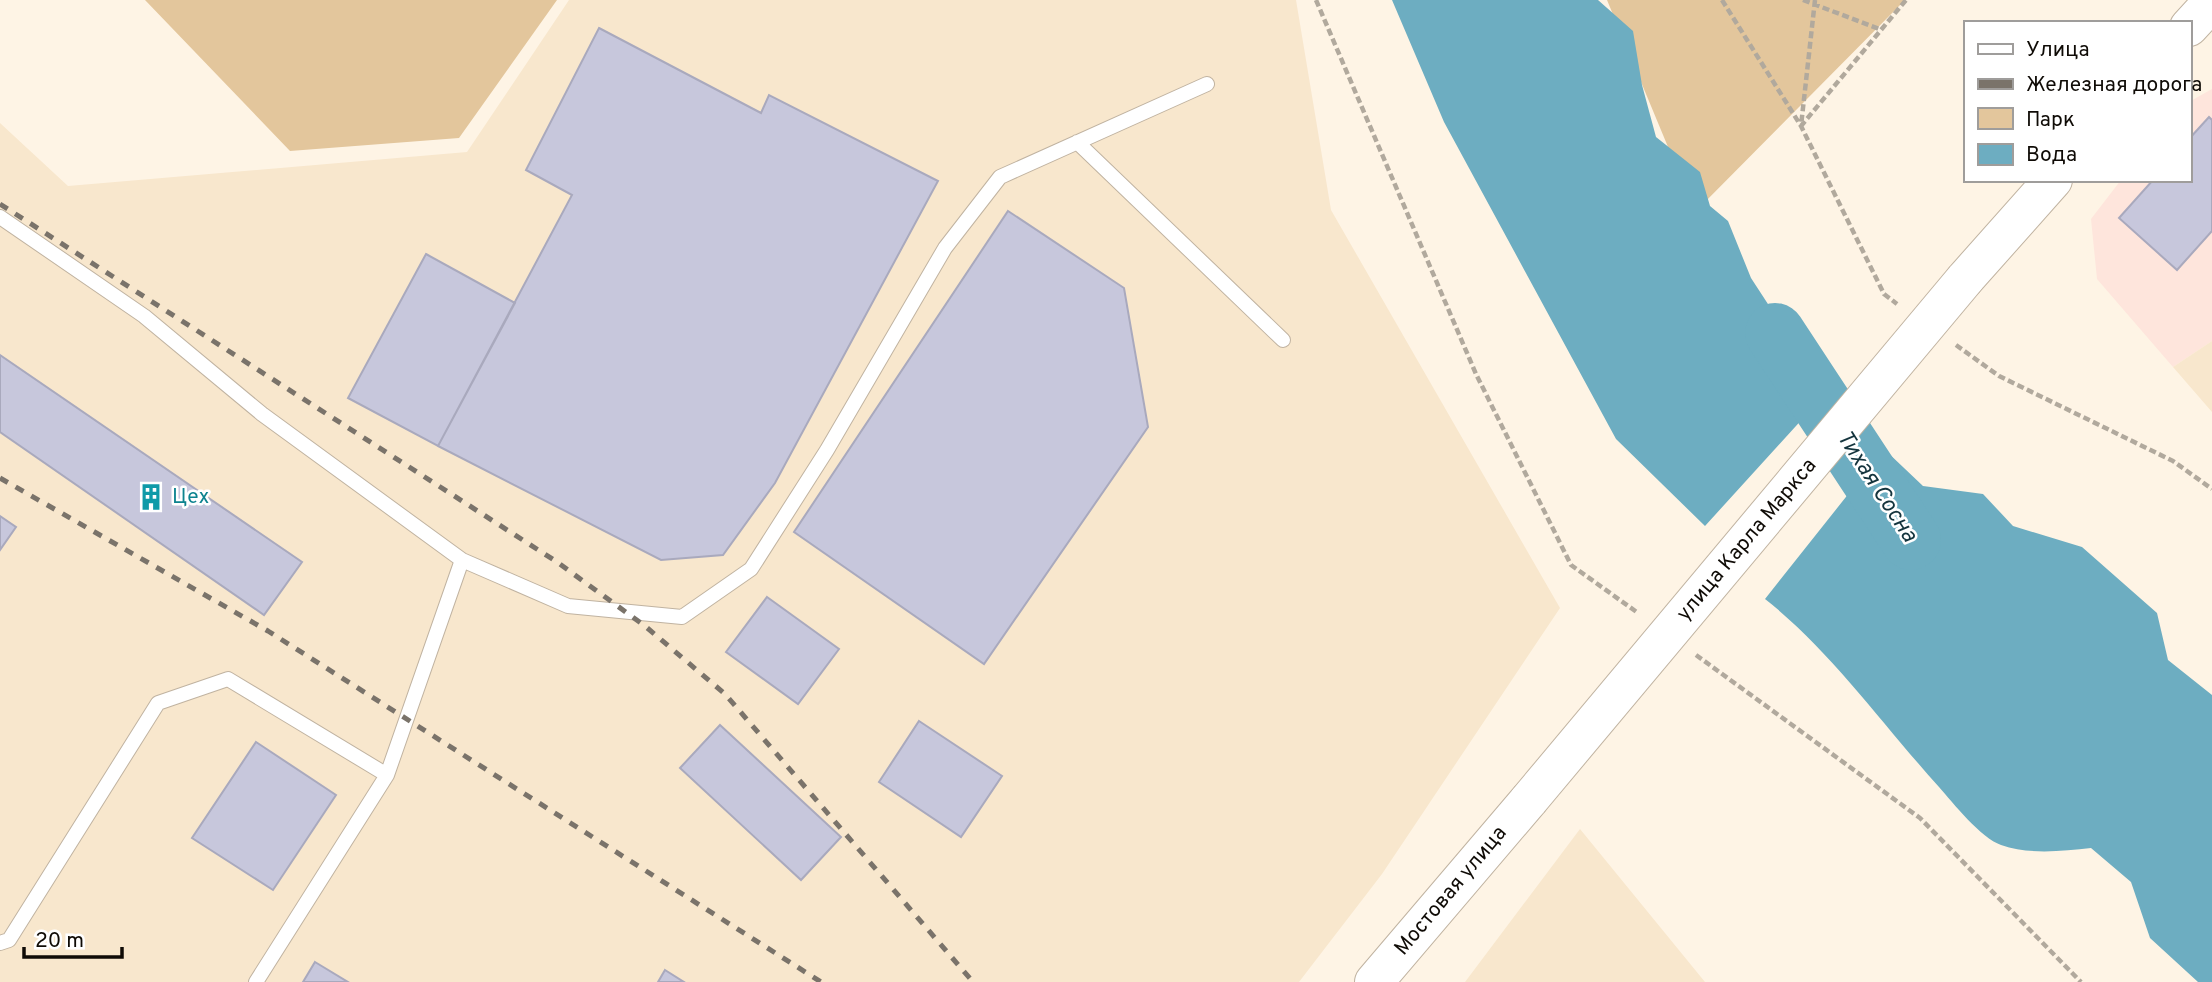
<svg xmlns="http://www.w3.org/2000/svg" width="2212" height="982" font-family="Overpass,sans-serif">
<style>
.commercial{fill:#fee5dc}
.built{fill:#f8e7cd}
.green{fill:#e3c69c}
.water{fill:#6dadc1}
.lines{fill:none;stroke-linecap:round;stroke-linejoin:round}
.river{stroke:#6dadc1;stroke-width:60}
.building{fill:#c7c7dc;stroke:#a9a9bd;stroke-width:2}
.lane-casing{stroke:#c0b3a1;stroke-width:16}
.secondary-casing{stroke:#c0b3a1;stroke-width:40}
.path{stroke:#b1a99d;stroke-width:4.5;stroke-dasharray:7 3.5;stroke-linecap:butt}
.lane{stroke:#fff;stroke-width:14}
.secondary{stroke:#fff;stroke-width:38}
.rail{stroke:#7a736a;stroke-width:5;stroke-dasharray:9 9;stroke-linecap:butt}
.secondary-bridge-casing{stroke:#c0b3a1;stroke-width:40;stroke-linecap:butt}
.secondary-bridge{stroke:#fff;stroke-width:38}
.labels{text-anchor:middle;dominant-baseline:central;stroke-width:5;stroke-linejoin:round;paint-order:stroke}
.culture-label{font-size:21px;fill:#0d838f;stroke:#fff;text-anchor:start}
.street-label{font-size:21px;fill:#0f0b06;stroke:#fff}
.water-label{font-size:23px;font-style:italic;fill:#14343d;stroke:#fff}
</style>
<rect width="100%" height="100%" fill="#fef4e5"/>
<!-- commercial -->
<path class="commercial" d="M 2212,89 L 2212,341 L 2173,367 L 2097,279 L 2091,219 L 2121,180 L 2189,180 L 2189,102 Z"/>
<!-- built -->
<path class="built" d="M 569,0 L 1296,0 L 1331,210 L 1560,608 L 1382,874 L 1299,982 L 0,982 L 0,123 L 68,186 L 467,152 Z
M 2212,341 L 2212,412 L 2173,367 Z
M 1580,829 L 1705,982 L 1465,982 Z"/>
<!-- green -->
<path class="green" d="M 145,0 L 557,0 L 459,138 L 290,151 Z
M 1607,0 L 1905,0 L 1695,212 Z"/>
<!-- water -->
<path class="water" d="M 1392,0 L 1598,0 L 1633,31 L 1642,85 L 1656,137 L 1700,172 L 1710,206 L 1728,221 L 1751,278 L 1826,393 L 1705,526 L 1616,439 L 1444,122 Z
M 1884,449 L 1923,486 L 1983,494 L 2013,526 L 2082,547 L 2157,613 L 2168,660 L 2212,695 L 2212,982 L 2198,982 L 2150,938 L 2131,882 L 2091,848 C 2062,851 2030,855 2001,845 C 1981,838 1953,803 1939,787 C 1883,725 1830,650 1765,599 Z"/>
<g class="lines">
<!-- river -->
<path class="river" d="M 1775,333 L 1911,540"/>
</g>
<!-- building -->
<path class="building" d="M 599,28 L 761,113 L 769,95 L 938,181 L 775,483 L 723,555 L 661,560 L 438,446 L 572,195 L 526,170 Z
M 2209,117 L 2212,120 L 2212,231 L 2177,270 L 2119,218 L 2153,180 L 2189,180 L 2189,139 Z
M 1008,211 L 1124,288 L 1148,427 L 984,664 L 794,532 Z
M 426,254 L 515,303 L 438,446 L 348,398 Z
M 0,355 L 302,562 L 264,615 L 0,432 Z
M 0,516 L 16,527 L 0,550 Z
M 767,597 L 839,649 L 798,704 L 726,652 Z
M 919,721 L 1002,776 L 961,837 L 879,782 Z
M 720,725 L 841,837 L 801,880 L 680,768 Z
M 256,742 L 336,795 L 273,890 L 192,838 Z
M 315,962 L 348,982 L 303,982 Z
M 665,970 L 684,982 L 658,982 Z"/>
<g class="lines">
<defs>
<path id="lane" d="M 1077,142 L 1283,340
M 0,217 L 144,316 L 262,414 L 462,560 L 387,775 L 256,982
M 462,560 L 568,606 L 682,617 L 751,569 L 827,450 L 945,248 L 1000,177 L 1207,84
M 0,943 L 9,940 L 158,703 L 228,679 L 387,775"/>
<path id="secondary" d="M 2189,27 L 2212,2
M 1965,279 L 2053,180
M 1374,982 L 1529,800"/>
</defs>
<!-- lane casing -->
<use href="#lane" class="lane-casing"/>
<!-- secondary casing -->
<use href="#secondary" class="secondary-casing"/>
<!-- path -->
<path class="path" d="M 1316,0 L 1476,374 L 1571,565 L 1638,613
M 1722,0 L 1801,126 L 1884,294 L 1897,304
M 1803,0 L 1879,29
M 1815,0 L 1801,126 L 1906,0
M 1956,345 L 1999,376 L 2173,461 L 2212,489
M 1696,655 L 1920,818 L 2081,982"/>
<!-- lane -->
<use href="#lane" class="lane"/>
<!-- secondary -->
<use href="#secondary" class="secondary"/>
<!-- rail -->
<path class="rail" d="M 0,204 L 557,562 L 645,626 L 725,694 L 973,982
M 0,478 L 268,631 L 821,982"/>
<defs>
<path id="secondary-bridge" d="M 1529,800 L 1965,279"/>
</defs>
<!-- secondary-bridge casing -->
<use href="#secondary-bridge" class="secondary-bridge-casing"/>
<!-- secondary-bridge -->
<use href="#secondary-bridge" class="secondary-bridge"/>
</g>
<!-- icons -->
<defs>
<symbol id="building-bare" viewBox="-9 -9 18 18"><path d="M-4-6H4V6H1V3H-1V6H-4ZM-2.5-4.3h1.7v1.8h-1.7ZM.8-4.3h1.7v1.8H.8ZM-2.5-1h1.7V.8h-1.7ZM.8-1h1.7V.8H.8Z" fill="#0f9aa8" stroke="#fff" stroke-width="2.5" paint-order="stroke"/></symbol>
</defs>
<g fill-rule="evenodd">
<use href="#building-bare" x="132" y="478" width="38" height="38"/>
</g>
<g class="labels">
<!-- culture labels -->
<g class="culture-label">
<text x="172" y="497">Цех</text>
</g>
<!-- street labels -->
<g class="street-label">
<text transform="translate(1747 540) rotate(-50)">улица Карла Маркса</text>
<text transform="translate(1451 891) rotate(-50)">Мостовая улица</text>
</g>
<!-- water labels -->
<g class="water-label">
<text transform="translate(1876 487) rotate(57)">Тихая Сосна</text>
</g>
</g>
<!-- legend -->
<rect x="1964" y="21" width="228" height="161" fill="#ffffff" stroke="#9f9d9b" stroke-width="2"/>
<rect x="1978" y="44" width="35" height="10" fill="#ffffff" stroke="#9f9d9b" stroke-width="2"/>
<text x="2026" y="56" font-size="21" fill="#0f0b06">Улица</text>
<rect x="1978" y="79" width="35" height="10" fill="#7a736a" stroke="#9f9d9b" stroke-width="2"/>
<text x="2026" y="91" font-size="21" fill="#0f0b06">Железная дорога</text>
<rect x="1978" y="108" width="35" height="21" fill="#e3c69c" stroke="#9f9d9b" stroke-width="2"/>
<text x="2026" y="126" font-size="21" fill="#0f0b06">Парк</text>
<rect x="1978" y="144" width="35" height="21" fill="#6dadc1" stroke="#9f9d9b" stroke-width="2"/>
<text x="2026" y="161" font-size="21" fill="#0f0b06">Вода</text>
<!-- scale -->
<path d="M24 947v10h98v-10" fill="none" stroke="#0f0b06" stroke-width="3.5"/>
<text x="35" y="947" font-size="21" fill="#0f0b06" stroke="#ffffff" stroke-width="5" paint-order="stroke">20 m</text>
</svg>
